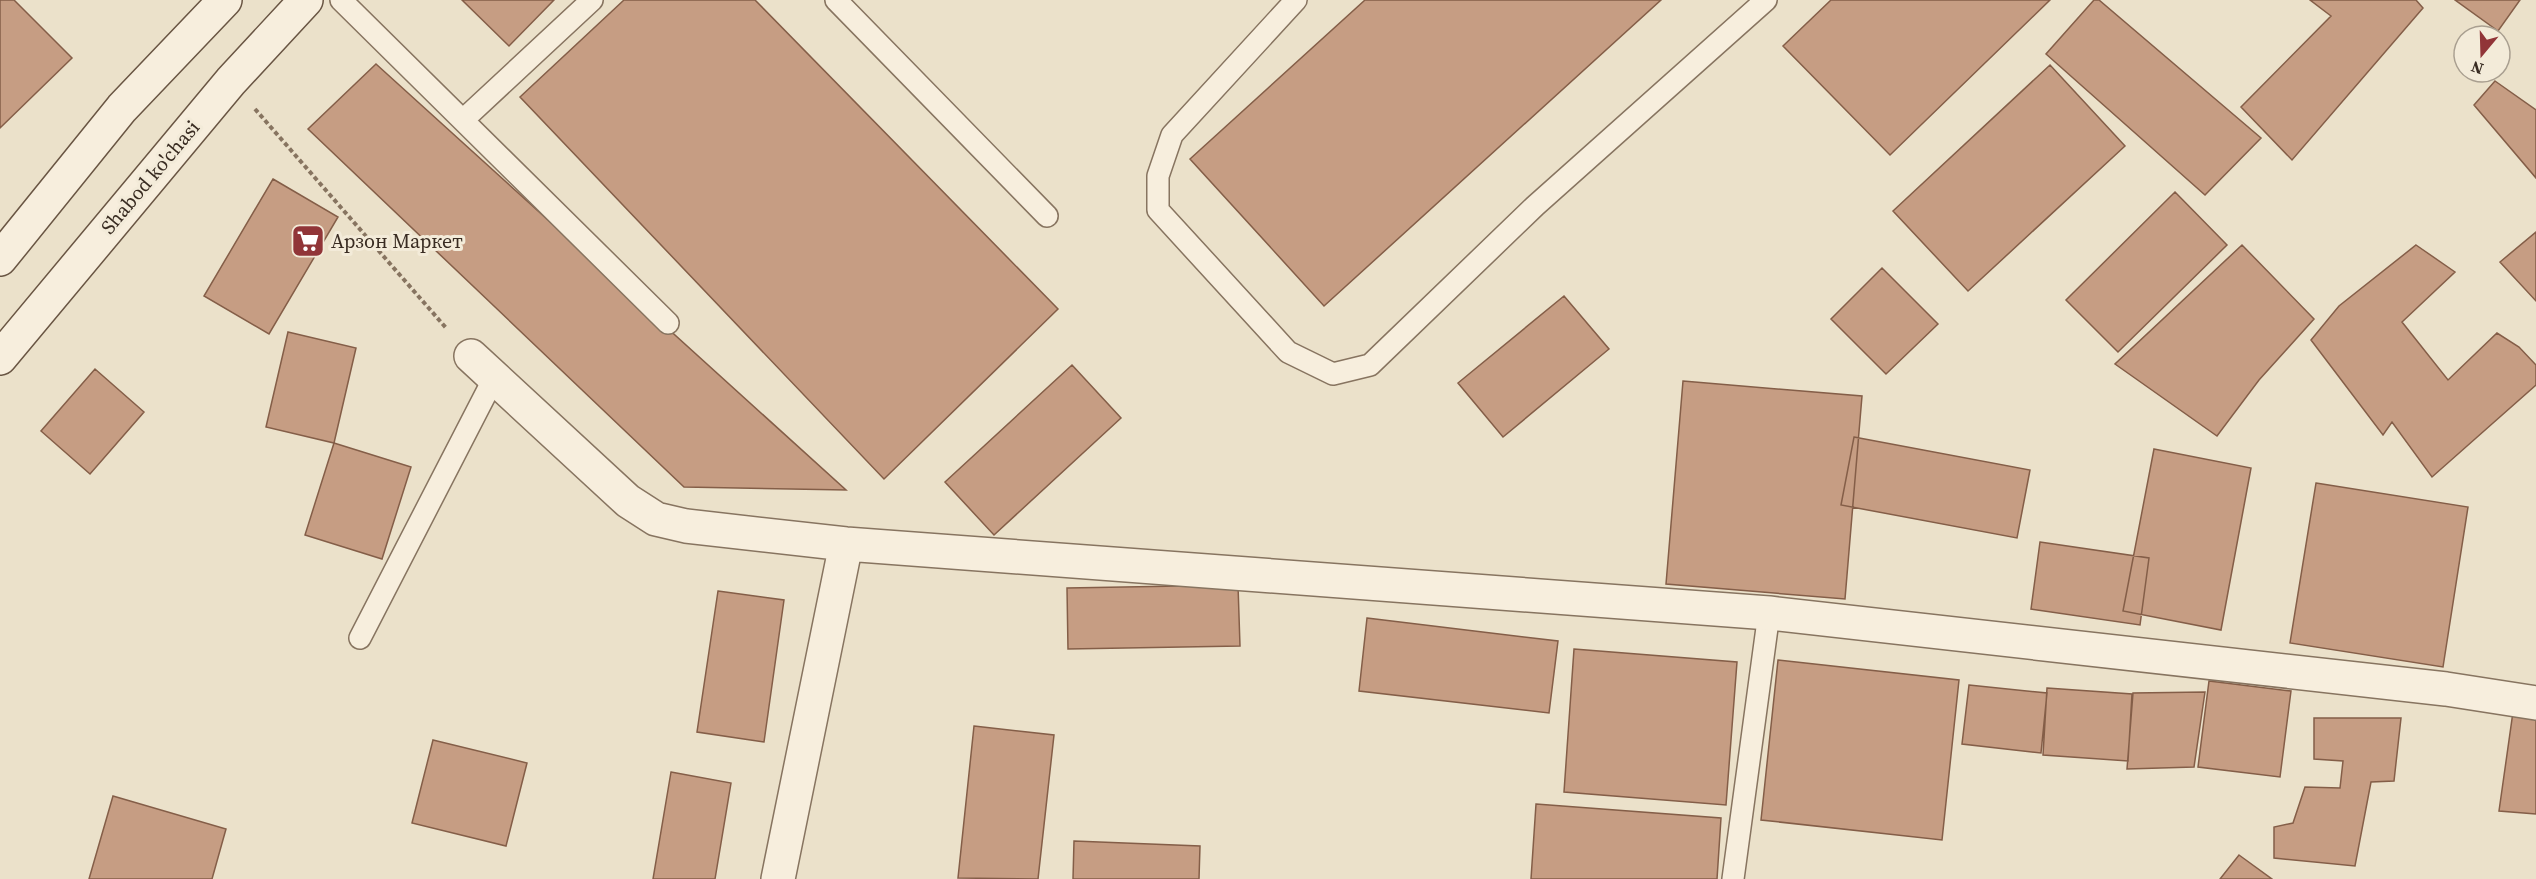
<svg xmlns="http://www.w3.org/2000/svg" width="2536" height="879" font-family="'Source Serif 4',serif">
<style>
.building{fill:#c69d83;stroke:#845e48;stroke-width:1.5}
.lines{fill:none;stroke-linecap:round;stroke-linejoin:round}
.service-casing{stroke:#877460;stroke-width:24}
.minor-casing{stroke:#877460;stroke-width:36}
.secondary-casing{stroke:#695543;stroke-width:36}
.path{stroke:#877460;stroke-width:4;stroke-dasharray:4.5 3;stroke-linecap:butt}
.service{stroke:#f7eedd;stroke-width:21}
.minor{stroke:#f7eedd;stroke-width:33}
.secondary{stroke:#f7eedd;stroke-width:33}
.labels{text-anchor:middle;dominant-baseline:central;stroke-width:6;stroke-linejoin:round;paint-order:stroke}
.street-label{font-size:20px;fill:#392c22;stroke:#f3ebd9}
.poi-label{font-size:20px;fill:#392c22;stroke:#f3ebd9;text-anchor:start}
</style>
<rect width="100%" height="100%" fill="#ebe1ca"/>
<!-- building -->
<path class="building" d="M 0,0 L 14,0 L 72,58 L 0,128 Z
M 462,0 L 554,0 L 509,46 Z
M 624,0 L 755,0 L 1058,309 L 884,479 L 520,97 Z
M 1365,0 L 1661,0 L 1324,306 L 1190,159 Z
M 1831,0 L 2050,0 L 1890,155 L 1783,46 Z
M 2094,0 L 2099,0 L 2261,138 L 2205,195 L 2046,54 Z
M 2310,0 L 2416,0 L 2423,8 L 2292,160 L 2241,107 L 2331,16 Z
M 2455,0 L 2520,0 L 2498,31 Z
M 376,64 L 846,490 L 684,487 L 308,129 Z
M 2050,65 L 2125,146 L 1968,291 L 1893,211 Z
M 2495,81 L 2536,110 L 2536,178 L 2474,105 Z
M 273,179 L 338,217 L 269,334 L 204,296 Z
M 2175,192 L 2227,245 L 2118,352 L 2066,300 Z
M 2536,232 L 2536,301 L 2500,262 Z
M 2242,245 L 2314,319 L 2259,380 L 2217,436 L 2115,364 Z
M 2416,245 L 2455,272 L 2402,322 L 2448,380 L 2497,333 L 2519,347 L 2536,365 L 2536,385 L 2432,477 L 2392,422 L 2383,435 L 2311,340 L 2339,306 Z
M 1882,268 L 1938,324 L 1886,374 L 1831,319 Z
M 1564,296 L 1609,349 L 1503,437 L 1458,383 Z
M 288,332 L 356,348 L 334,443 L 266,427 Z
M 1072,365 L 1121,418 L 994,535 L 945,482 Z
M 95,369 L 144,412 L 90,474 L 41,431 Z
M 1683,381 L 1862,396 L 1845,599 L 1666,584 Z
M 1854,437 L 2030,470 L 2017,538 L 1841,505 Z
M 334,443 L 411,467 L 382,559 L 305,535 Z
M 2154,449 L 2251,468 L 2221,630 L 2123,611 Z
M 2316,483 L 2468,507 L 2443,667 L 2290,643 Z
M 2040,542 L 2149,558 L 2140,625 L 2031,609 Z
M 1238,585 L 1240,646 L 1068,649 L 1067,588 Z
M 718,591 L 784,600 L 764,742 L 697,732 Z
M 1367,618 L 1558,641 L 1549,713 L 1359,691 Z
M 1574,649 L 1737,662 L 1726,805 L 1564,792 Z
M 1778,660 L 1959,680 L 1942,840 L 1761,820 Z
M 2209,681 L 2291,691 L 2280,777 L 2198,767 Z
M 1969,685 L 2047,693 L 2041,753 L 1962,744 Z
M 2047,688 L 2132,694 L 2128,761 L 2043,755 Z
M 2205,692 L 2194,767 L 2127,769 L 2133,693 Z
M 2513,712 L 2536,717 L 2536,814 L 2499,811 Z
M 2314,718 L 2401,718 L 2394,781 L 2371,782 L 2355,866 L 2274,858 L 2274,827 L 2293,823 L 2305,787 L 2340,788 L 2343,761 L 2314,759 Z
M 974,726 L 1054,735 L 1038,879 L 958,878 Z
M 433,740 L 527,763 L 506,846 L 412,823 Z
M 671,772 L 731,783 L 715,879 L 653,879 Z
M 113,796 L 226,829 L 212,879 L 89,879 Z
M 1536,804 L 1721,818 L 1717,879 L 1531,879 Z
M 1074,841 L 1200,846 L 1199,879 L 1073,879 Z
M 2239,855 L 2272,879 L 2220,879 Z"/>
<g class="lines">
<defs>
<path id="service" d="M 341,0 L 668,323
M 836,0 L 1047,216
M 1296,0 L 1172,135 L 1158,176 L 1158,210 L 1288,352 L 1333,374 L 1370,365 L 1535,206 L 1766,0
M 463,120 L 592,0
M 360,638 L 494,378
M 1733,879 L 1769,613"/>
<path id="minor" d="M 471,356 L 628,501 L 656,519 L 686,526 L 846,544 L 1769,613 L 2446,689 L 2536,703
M 778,879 L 846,544"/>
<path id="secondary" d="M 0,259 L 122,108 L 225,0
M 0,358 L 231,81 L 306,0"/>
</defs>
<!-- service casing -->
<use href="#service" class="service-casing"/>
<!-- minor casing -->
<use href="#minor" class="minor-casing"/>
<!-- secondary casing -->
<use href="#secondary" class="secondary-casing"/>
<!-- path -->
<path class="path" d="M 255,109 L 447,329"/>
<!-- service -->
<use href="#service" class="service"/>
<!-- minor -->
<use href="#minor" class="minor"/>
<!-- secondary -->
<use href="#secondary" class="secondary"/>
</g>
<!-- icons -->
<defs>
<symbol id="supermarket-square" viewBox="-11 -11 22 22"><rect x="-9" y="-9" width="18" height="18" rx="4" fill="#913538" stroke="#f3ebd9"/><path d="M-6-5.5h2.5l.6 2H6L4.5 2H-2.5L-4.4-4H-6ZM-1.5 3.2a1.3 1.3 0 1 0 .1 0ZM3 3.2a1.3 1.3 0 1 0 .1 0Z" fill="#fff"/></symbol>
</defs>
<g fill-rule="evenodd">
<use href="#supermarket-square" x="289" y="222" width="38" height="38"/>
</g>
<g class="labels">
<!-- street labels -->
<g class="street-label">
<text transform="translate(150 177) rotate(-50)">Shabod ko'chasi</text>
</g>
<!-- poi labels -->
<g class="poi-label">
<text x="331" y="241">Арзон Маркет</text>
</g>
</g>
<!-- north arrow -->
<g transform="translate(2482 54) rotate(199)"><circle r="28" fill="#f3ebd9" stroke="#a99f90" stroke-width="1.5"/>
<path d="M0-4.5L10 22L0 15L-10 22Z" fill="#913538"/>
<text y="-9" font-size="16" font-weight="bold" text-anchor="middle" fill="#392c22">N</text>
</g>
</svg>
